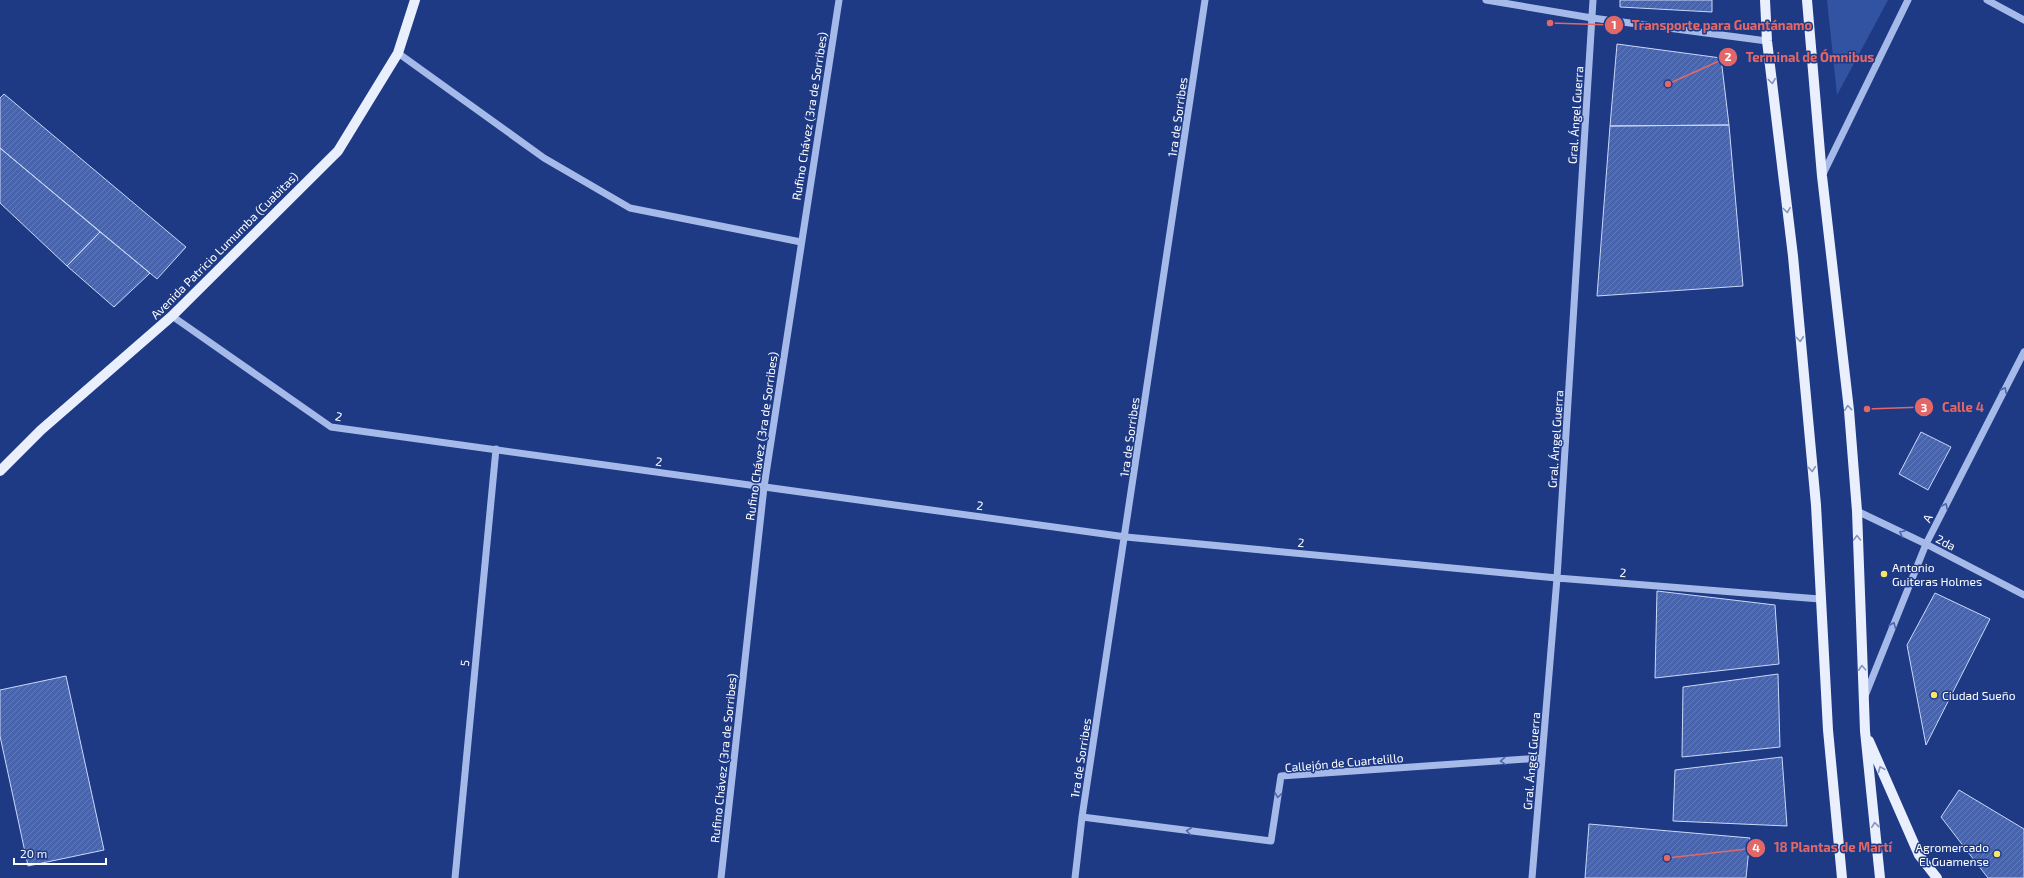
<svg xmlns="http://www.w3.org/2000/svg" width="2024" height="878" font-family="'Exo 2',sans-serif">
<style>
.green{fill:#3253a2}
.building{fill:url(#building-hatch);stroke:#cbd8f7}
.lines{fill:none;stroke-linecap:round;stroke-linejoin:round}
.minor{stroke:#a6baea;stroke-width:7}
.major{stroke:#eaeffe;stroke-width:10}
.oneway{stroke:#8494c2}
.oneway2{stroke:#4e67a8}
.poi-dot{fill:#f9e666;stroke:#1e3a85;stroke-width:1.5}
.labels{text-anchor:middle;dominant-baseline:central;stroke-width:3;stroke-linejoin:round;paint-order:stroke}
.street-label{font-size:12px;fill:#fff;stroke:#1e3a85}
.poi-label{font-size:12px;fill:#fff;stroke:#1e3a85;text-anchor:start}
.leader{fill:none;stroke:#e26868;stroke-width:1.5}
.callout-dot{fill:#e26868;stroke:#1e3a85;stroke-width:1.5}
.mark-label{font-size:12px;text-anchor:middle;font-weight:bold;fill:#fff}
.callout-label{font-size:13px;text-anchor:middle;font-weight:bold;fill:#e26868;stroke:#1e3a85;stroke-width:3;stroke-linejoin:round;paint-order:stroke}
</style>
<defs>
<pattern id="building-hatch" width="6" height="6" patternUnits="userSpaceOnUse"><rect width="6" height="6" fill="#4764ad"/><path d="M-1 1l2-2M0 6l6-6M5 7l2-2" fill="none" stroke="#637bb9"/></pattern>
</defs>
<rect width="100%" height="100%" fill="#1e3a85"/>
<!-- green -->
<path class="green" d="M 1827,0 L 1888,0 L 1837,95 Z"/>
<!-- building -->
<path class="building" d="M 1620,0 L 1712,0 L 1712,12 L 1620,7 Z
M 1617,44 L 1721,58 L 1729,125 L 1610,126 Z
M 4,94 L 186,247 L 157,279 L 0,148 L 0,98 Z
M 1729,125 L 1743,286 L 1597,296 L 1610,126 Z
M 0,148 L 100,232 L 67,266 L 0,203 Z
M 100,232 L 150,273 L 114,307 L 67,266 Z
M 1921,432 L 1951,447 L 1928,490 L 1899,474 Z
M 1657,591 L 1775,605 L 1779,664 L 1655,678 Z
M 1935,593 L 1990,619 L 1926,745 L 1907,645 Z
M 1778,674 L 1780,747 L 1682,757 L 1683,687 Z
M 66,676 L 104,850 L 28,866 L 0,736 L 0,690 Z
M 1782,757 L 1787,826 L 1673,821 L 1675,770 Z
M 1959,790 L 2024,829 L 2024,878 L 1988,878 L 1941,817 Z
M 1589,824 L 1750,838 L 1746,878 L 1585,878 Z"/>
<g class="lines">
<!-- minor -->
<path class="minor" d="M 1486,0 L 1592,18 L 1767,41
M 1987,0 L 2024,20
M 398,53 L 544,158 L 630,208 L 801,242
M 1822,176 L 1908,0
M 172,316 L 331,427 L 1126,537 L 1557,578 L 1820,599
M 1857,511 L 1926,544 L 2024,595
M 1865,696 L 1926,544 L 2024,352
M 1082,817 L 1271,841 L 1281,776 L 1542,758
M 455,878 L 496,449
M 721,878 L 764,487 L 839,0
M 1075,878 L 1082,817 L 1205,0
M 1532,878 L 1557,578 L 1593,0"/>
<!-- major -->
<path class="major" d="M 1765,0 L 1767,41 L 1793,256 L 1816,505 L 1828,730 L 1842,878
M 1807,0 L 1822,176 L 1849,410 L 1857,511 L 1865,731 L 1880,878
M 0,471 L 41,430 L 172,316 L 338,151 L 398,53 L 415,0
M 1869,741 L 1919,855 L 1937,878"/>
</g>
<!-- one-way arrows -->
<defs><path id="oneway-chevron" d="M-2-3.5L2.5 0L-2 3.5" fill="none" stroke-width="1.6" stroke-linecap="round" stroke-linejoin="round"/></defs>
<g class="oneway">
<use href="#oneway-chevron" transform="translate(1772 81) rotate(83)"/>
<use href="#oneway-chevron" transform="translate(1787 210) rotate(83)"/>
<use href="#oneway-chevron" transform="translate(1800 339) rotate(85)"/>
<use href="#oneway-chevron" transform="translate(1848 408) rotate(-96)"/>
<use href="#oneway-chevron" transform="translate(1812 469) rotate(85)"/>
<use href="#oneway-chevron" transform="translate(1857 538) rotate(-91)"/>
<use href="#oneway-chevron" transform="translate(1862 668) rotate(-93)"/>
<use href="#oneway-chevron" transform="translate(1881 769) rotate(-113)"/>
<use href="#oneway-chevron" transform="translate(1875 825) rotate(-96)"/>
</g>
<g class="oneway2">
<use href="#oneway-chevron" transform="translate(2004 390) rotate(-63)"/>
<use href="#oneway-chevron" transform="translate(1945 506) rotate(-63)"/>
<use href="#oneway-chevron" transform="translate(1902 533) rotate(-155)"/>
<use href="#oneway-chevron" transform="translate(1893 625) rotate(-68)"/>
<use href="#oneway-chevron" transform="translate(1503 761) rotate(176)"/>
<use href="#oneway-chevron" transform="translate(1278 795) rotate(99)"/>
<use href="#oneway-chevron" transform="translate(1189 831) rotate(-173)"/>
</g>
<!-- markers -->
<g class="poi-dot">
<circle cx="1884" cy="574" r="4"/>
<circle cx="1934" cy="695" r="4"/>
<circle cx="1997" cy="854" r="4"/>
</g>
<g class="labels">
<!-- street labels -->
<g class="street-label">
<text transform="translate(1575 115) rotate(-86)">Gral. Ángel Guerra</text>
<text transform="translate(809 116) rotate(-81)">Rufino Chávez (3ra de Sorribes)</text>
<text transform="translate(1177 117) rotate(-82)">1ra de Sorribes</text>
<text transform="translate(224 245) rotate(-45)">Avenida Patricio Lumumba (Cuabitas)</text>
<text transform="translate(339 416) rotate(13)">2</text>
<text transform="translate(761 436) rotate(-82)">Rufino Chávez (3ra de Sorribes)</text>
<text transform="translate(1129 437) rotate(-82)">1ra de Sorribes</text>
<text transform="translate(1555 439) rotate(-86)">Gral. Ángel Guerra</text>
<text transform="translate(659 461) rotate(8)">2</text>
<text transform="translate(980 505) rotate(8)">2</text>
<text transform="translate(1927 518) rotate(-63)">A</text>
<text transform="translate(1301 542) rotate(5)">2</text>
<text transform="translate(1946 542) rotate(27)">2da</text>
<text transform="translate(1623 572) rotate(5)">2</text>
<text transform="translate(464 663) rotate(-84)">5</text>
<text transform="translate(723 758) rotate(-84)">Rufino Chávez (3ra de Sorribes)</text>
<text transform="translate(1080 758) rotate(-81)">1ra de Sorribes</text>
<text transform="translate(1531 761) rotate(-85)">Gral. Ángel Guerra</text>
<text transform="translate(1344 762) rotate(-5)">Callejón de Cuartelillo</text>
</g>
<!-- poi labels -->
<g class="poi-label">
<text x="1892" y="567">Antonio<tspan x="1892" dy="14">Guiteras Holmes</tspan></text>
<text x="1942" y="695">Ciudad Sueño</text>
<text x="1989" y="847" text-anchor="end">Agromercado<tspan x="1989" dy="14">El Guamense</tspan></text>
</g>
</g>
<!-- callouts -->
<path class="leader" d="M1550 23L1614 25M1668 84L1728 57M1867 409L1924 407M1667 858L1756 848"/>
<g class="callout-dot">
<circle cx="1550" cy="23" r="4"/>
<circle cx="1668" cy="84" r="4"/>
<circle cx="1867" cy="409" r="4"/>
<circle cx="1667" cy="858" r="4"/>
<circle cx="1614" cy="25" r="10"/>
<circle cx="1728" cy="57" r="10"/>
<circle cx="1924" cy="407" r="10"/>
<circle cx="1756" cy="848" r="10"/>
</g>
<g class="mark-label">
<text x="1614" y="29">1</text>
<text x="1728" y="61">2</text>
<text x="1924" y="412">3</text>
<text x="1756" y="852">4</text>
</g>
<g class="callout-label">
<text x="1722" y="30">Transporte para Guantánamo</text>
<text x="1810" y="62">Terminal de Ómnibus</text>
<text x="1963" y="412">Calle 4</text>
<text x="1833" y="852">18 Plantas de Martí</text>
</g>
<!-- scale -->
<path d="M14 858v6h92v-6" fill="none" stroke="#ffffff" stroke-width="2"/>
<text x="20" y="858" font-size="12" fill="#ffffff" stroke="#1e3a85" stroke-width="3" paint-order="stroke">20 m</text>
</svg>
